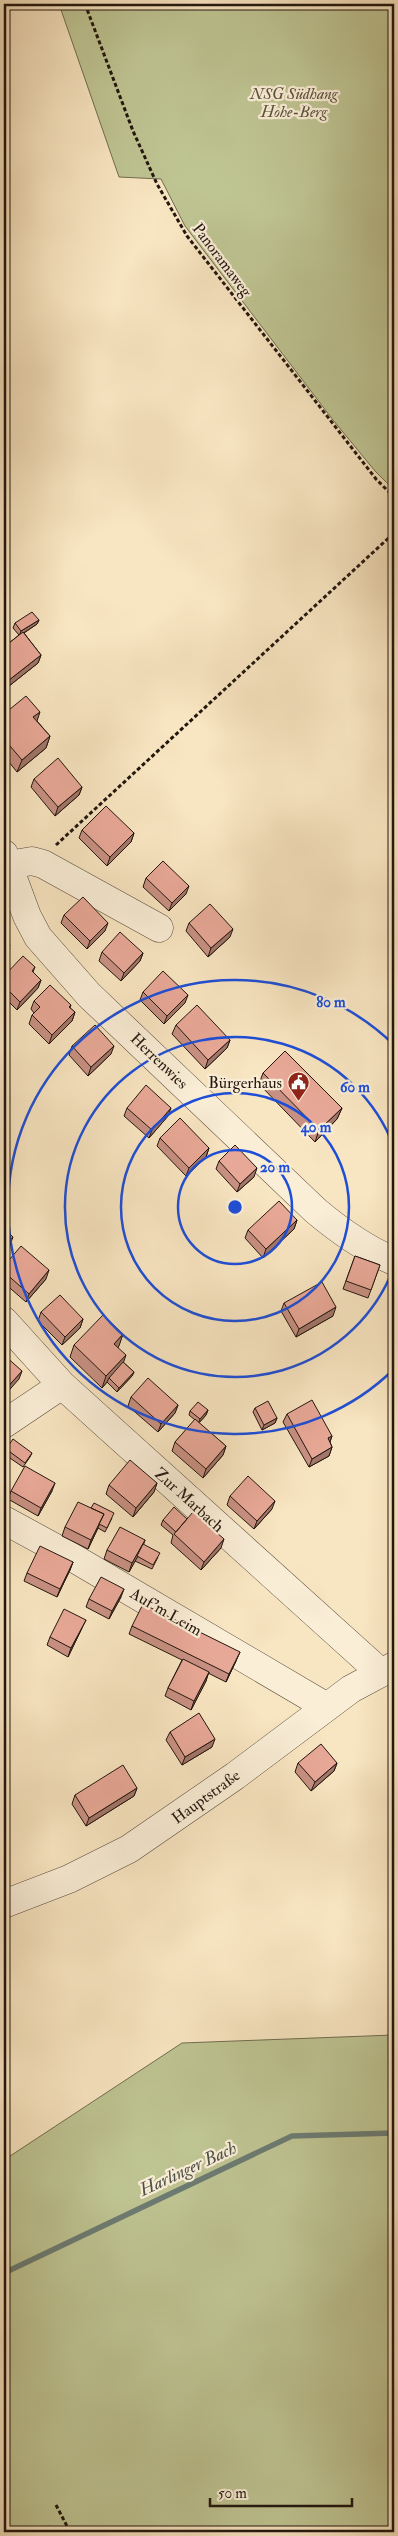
<svg xmlns="http://www.w3.org/2000/svg" width="398" height="2536" font-family="'IM FELL Double Pica',serif">
<style>
.green{fill:#bec492;stroke:#706d50}
.lines{fill:none;stroke-linecap:round;stroke-linejoin:round}
.stream{stroke:#6c7b72;stroke-width:5.5}
.minor-casing{stroke:#584a3c;stroke-width:29}
.path{stroke:#22160f;stroke-width:3;stroke-dasharray:4 2.5;stroke-linecap:butt}
.minor{stroke:#faeed7;stroke-width:28}
.wall{fill:#c89082;stroke:#22160f}
.shaded-wall{fill:#a2766a;stroke:#22160f}
.building{fill:#e8a897;stroke:#22160f}
.ring{fill:none;stroke:#1d4ed8;stroke-width:2.5}
.labels{text-anchor:middle;dominant-baseline:central;stroke-width:4.5;stroke-linejoin:round;paint-order:stroke}
.park-label{font-size:16px;font-style:italic;fill:#59533d;stroke:#faeed7}
.street-label{font-size:16px;fill:#22160f;stroke:#faeed7}
.poi-label{font-size:16px;fill:#22160f;stroke:#faeed7;text-anchor:end}
.water-label{font-size:18px;font-style:italic;fill:#4d5149;stroke:#faeed7}
.centre{fill:#1d4ed8;stroke:#faeed7;stroke-width:2.5}
.ring-label{font-size:15px;text-anchor:middle;font-weight:bold;fill:#1d4ed8;stroke:#faeed7;stroke-width:4.5;stroke-linejoin:round;paint-order:stroke}
</style>
<rect width="100%" height="100%" fill="#f8e5c1"/>
<filter id="stains"><feTurbulence type="fractalNoise" baseFrequency=".004" numOctaves="4"/><feColorMatrix values="0 0 0 0 .2 0 0 0 0 .09 0 0 0 0 .02 0 0 0 .5 -.17"/></filter>
<radialGradient id="worn" r=".72"><stop offset=".6" stop-color="#630" stop-opacity="0"/><stop offset="1" stop-color="#630" stop-opacity=".3"/></radialGradient>
<!-- green -->
<path class="green" d="M 59,4 L 394,4 L 394,490 L 375,471 L 333,420 L 185,226 L 161,179 L 119,177 Z
M 394,2035 L 394,2532 L 52,2532 L 50,2526 L 4,2531 L 4,2160 L 182,2043 Z"/>
<g class="lines">
<!-- stream -->
<path class="stream" d="M 4,2273 L 292,2136 L 394,2133"/>
<defs>
<path id="minor" d="M 4,854 L 27,916 L 38,937 L 60,962 L 89,995 L 316,1211 C 341,1232 365,1249 394,1261
M 8,865 L 32,861 L 43,864 L 159,928
M 4,1321 L 62,1385 L 380,1672
M 4,1424 L 62,1385
M 4,1520 L 70,1556 L 327,1707
M 4,1904 L 69,1879 L 129,1849 L 235,1776 L 351,1689 L 394,1666"/>
</defs>
<!-- minor casing -->
<use href="#minor" class="minor-casing"/>
<!-- path -->
<path class="path" d="M 85,4 L 133,131 L 157,184 L 187,236 L 376,479 L 394,497
M 56,845 L 394,533
M 56,2505 L 70,2532"/>
<!-- minor -->
<use href="#minor" class="minor"/>
</g>
<!-- wall -->
<path class="wall" d="M 39,620 L 37,624 L 24,633 L 41,655 L 38,663 L 4,690 L 4,647 L 19,635 L 13,628 L 15,623 Z
M 4,714 L 37,721 L 50,736 L 46,748 L 17,772 L 4,756 Z
M 34,779 L 82,787 L 79,795 L 55,816 L 31,787 Z
M 82,830 L 134,833 L 131,842 L 107,866 L 79,838 Z
M 146,878 L 186,894 L 169,911 L 143,887 Z
M 64,915 L 105,931 L 87,949 L 61,923 Z
M 189,923 L 230,937 L 208,957 L 186,931 Z
M 102,952 L 143,953 L 140,961 L 121,981 L 99,961 Z
M 35,967 L 33,972 L 41,980 L 38,988 L 17,1010 L 4,997 L 4,976 Z
M 143,992 L 185,1003 L 164,1024 L 140,1000 Z
M 34,1001 L 71,1005 L 70,1008 L 75,1012 L 72,1021 L 49,1044 L 29,1024 L 32,1015 L 34,1013 L 31,1009 Z
M 176,1025 L 230,1040 L 227,1048 L 205,1069 L 172,1034 Z
M 72,1046 L 111,1054 L 88,1076 L 69,1055 Z
M 263,1073 L 342,1108 L 337,1119 L 315,1142 L 259,1084 Z
M 127,1108 L 168,1116 L 149,1138 L 124,1116 Z
M 160,1138 L 209,1148 L 206,1157 L 186,1176 L 157,1146 Z
M 219,1161 L 254,1177 L 237,1192 L 216,1169 Z
M 297,1220 L 294,1229 L 263,1258 L 245,1238 L 248,1230 Z
M 355,1256 L 380,1265 L 368,1298 L 343,1289 Z
M 4,1266 L 46,1279 L 26,1302 L 4,1283 Z
M 284,1303 L 333,1316 L 296,1337 L 281,1311 Z
M 41,1312 L 83,1319 L 80,1328 L 62,1345 L 38,1321 Z
M 123,1334 L 118,1347 L 123,1362 L 134,1372 L 132,1376 L 117,1392 L 107,1382 L 102,1388 L 70,1357 L 74,1345 Z
M 131,1397 L 178,1405 L 175,1413 L 158,1432 L 128,1406 Z
M 255,1408 L 277,1418 L 275,1423 L 262,1430 L 253,1412 Z
M 208,1410 L 206,1415 L 199,1423 L 226,1446 L 223,1455 L 203,1478 L 172,1451 L 175,1442 L 195,1420 L 189,1415 L 190,1411 Z
M 287,1414 L 332,1436 L 330,1442 L 332,1447 L 329,1456 L 309,1467 L 283,1422 Z
M 6,1449 L 32,1453 L 30,1457 L 23,1467 L 4,1454 Z
M 157,1483 L 154,1492 L 133,1517 L 106,1494 L 109,1485 Z
M 11,1491 L 52,1491 L 38,1516 L 8,1499 Z
M 230,1496 L 272,1509 L 254,1529 L 227,1505 Z
M 112,1518 L 105,1532 L 98,1528 L 88,1549 L 62,1536 L 65,1527 Z
M 163,1520 L 221,1548 L 201,1570 L 171,1543 L 173,1535 L 161,1525 Z
M 145,1540 L 143,1545 L 158,1557 L 152,1569 L 135,1561 L 129,1572 L 104,1559 L 107,1550 Z
M 73,1562 L 70,1570 L 57,1597 L 24,1581 L 27,1573 Z
M 121,1597 L 109,1619 L 86,1607 L 89,1599 Z
M 132,1626 L 236,1661 L 226,1682 L 208,1673 L 206,1681 L 191,1710 L 165,1696 L 168,1688 L 182,1660 L 129,1634 Z
M 82,1628 L 68,1657 L 47,1645 L 50,1637 Z
M 170,1732 L 212,1747 L 182,1765 L 166,1740 Z
M 298,1763 L 337,1763 L 334,1771 L 311,1791 L 295,1772 Z
M 137,1788 L 134,1796 L 86,1826 L 72,1804 L 75,1795 Z"/>
<!-- shaded-wall -->
<path class="shaded-wall" d="M 39,620 L 37,624 L 19,636 L 21,631 Z
M 41,655 L 38,663 L 4,690 L 4,684 Z
M 40,712 L 36,724 L 33,717 Z
M 50,736 L 46,748 L 17,772 L 22,760 Z
M 82,787 L 79,795 L 55,816 L 58,807 Z
M 134,833 L 131,842 L 107,866 L 110,857 Z
M 189,886 L 186,894 L 169,911 L 172,903 Z
M 108,923 L 105,931 L 87,949 L 90,941 Z
M 233,929 L 230,937 L 208,957 L 211,948 Z
M 10,945 L 6,954 L 4,957 L 4,952 Z
M 143,953 L 140,961 L 121,981 L 124,973 Z
M 41,980 L 38,988 L 17,1010 L 20,1002 Z
M 188,995 L 185,1003 L 164,1024 L 167,1016 Z
M 75,1012 L 72,1021 L 49,1044 L 52,1035 Z
M 230,1040 L 227,1048 L 205,1069 L 208,1060 Z
M 114,1046 L 111,1054 L 88,1076 L 91,1067 Z
M 171,1108 L 168,1116 L 149,1138 L 152,1130 Z
M 342,1108 L 337,1119 L 315,1142 L 319,1130 Z
M 209,1148 L 206,1157 L 186,1176 L 189,1168 Z
M 257,1168 L 254,1177 L 237,1192 L 240,1184 Z
M 297,1220 L 294,1229 L 263,1258 L 266,1249 Z
M 13,1237 L 10,1245 L 4,1251 L 4,1246 Z
M 49,1270 L 46,1279 L 26,1302 L 29,1294 Z
M 336,1307 L 333,1316 L 296,1337 L 299,1329 Z
M 83,1319 L 80,1328 L 62,1345 L 65,1337 Z
M 123,1334 L 119,1346 L 110,1356 L 114,1344 Z
M 126,1355 L 122,1367 L 109,1378 L 107,1382 L 102,1388 L 106,1376 Z
M 22,1371 L 19,1379 L 4,1396 L 4,1391 Z
M 134,1372 L 132,1376 L 117,1392 L 119,1388 Z
M 178,1405 L 175,1413 L 158,1432 L 161,1424 Z
M 208,1410 L 206,1415 L 198,1424 L 200,1419 Z
M 277,1418 L 275,1423 L 262,1430 L 264,1425 Z
M 332,1436 L 329,1444 L 328,1438 Z
M 226,1446 L 223,1455 L 203,1478 L 206,1469 Z
M 332,1447 L 329,1456 L 309,1467 L 312,1459 Z
M 55,1483 L 52,1491 L 38,1516 L 41,1508 Z
M 157,1483 L 154,1492 L 133,1517 L 136,1508 Z
M 275,1501 L 272,1509 L 254,1529 L 257,1521 Z
M 104,1514 L 98,1528 L 88,1549 L 91,1540 Z
M 224,1539 L 221,1548 L 201,1570 L 204,1562 Z
M 145,1540 L 142,1549 L 129,1572 L 132,1563 Z
M 73,1562 L 70,1570 L 57,1597 L 60,1589 Z
M 124,1589 L 121,1597 L 109,1619 L 112,1611 Z
M 86,1620 L 82,1628 L 68,1657 L 71,1648 Z
M 240,1652 L 236,1661 L 226,1682 L 229,1674 Z
M 209,1672 L 206,1681 L 191,1710 L 194,1701 Z
M 215,1739 L 212,1747 L 182,1765 L 185,1757 Z
M 337,1763 L 334,1771 L 311,1791 L 315,1782 Z
M 137,1788 L 134,1796 L 86,1826 L 89,1818 Z"/>
<!-- building -->
<path class="building" d="M 32,612 L 39,620 L 21,631 L 15,623 Z
M 23,632 L 41,655 L 4,684 L 4,647 Z
M 26,696 L 40,712 L 33,717 L 50,736 L 22,760 L 4,739 L 4,714 Z
M 58,758 L 82,787 L 58,807 L 34,779 Z
M 106,806 L 134,833 L 110,857 L 82,830 Z
M 163,861 L 189,886 L 172,903 L 146,878 Z
M 83,897 L 108,923 L 90,941 L 64,915 Z
M 210,904 L 233,929 L 211,948 L 189,923 Z
M 120,932 L 143,953 L 124,973 L 102,952 Z
M 4,940 L 10,945 L 4,952 Z
M 23,956 L 35,967 L 32,971 L 41,980 L 20,1002 L 4,986 L 4,976 Z
M 163,971 L 188,995 L 167,1016 L 143,992 Z
M 50,985 L 71,1005 L 69,1007 L 75,1012 L 52,1035 L 32,1015 L 40,1007 L 34,1001 Z
M 197,1005 L 230,1040 L 208,1060 L 176,1025 Z
M 95,1025 L 114,1046 L 91,1067 L 72,1046 Z
M 285,1051 L 342,1108 L 319,1130 L 263,1073 Z
M 146,1085 L 171,1108 L 152,1130 L 127,1108 Z
M 180,1118 L 209,1148 L 189,1168 L 160,1138 Z
M 235,1145 L 257,1168 L 240,1184 L 219,1161 Z
M 279,1201 L 297,1220 L 266,1249 L 248,1230 Z
M 4,1228 L 13,1237 L 4,1246 Z
M 21,1246 L 49,1270 L 29,1294 L 4,1272 L 4,1266 Z
M 355,1256 L 380,1265 L 371,1290 L 346,1281 Z
M 322,1282 L 336,1307 L 299,1329 L 284,1303 Z
M 60,1295 L 83,1319 L 65,1337 L 41,1312 Z
M 103,1315 L 123,1334 L 114,1344 L 126,1355 L 106,1376 L 74,1345 Z
M 4,1355 L 22,1371 L 4,1391 Z
M 123,1362 L 134,1372 L 119,1388 L 109,1378 Z
M 148,1378 L 178,1405 L 161,1424 L 131,1397 Z
M 312,1400 L 332,1436 L 328,1438 L 332,1447 L 312,1459 L 287,1414 Z
M 268,1401 L 277,1418 L 264,1425 L 255,1408 Z
M 198,1402 L 208,1410 L 200,1419 L 190,1411 Z
M 195,1419 L 226,1446 L 206,1469 L 175,1442 Z
M 13,1439 L 32,1453 L 25,1463 L 6,1449 Z
M 130,1460 L 157,1483 L 136,1508 L 109,1485 Z
M 25,1466 L 55,1483 L 41,1508 L 11,1491 Z
M 248,1476 L 275,1501 L 257,1521 L 230,1496 Z
M 78,1502 L 104,1514 L 91,1540 L 65,1527 Z
M 94,1503 L 114,1513 L 107,1528 L 99,1524 L 104,1514 L 91,1508 Z
M 174,1507 L 187,1519 L 176,1532 L 163,1520 Z
M 193,1512 L 224,1539 L 204,1562 L 174,1534 Z
M 120,1527 L 145,1540 L 132,1563 L 107,1550 Z
M 4,1528 L 9,1531 L 4,1542 Z
M 143,1544 L 160,1553 L 153,1565 L 137,1556 Z
M 40,1546 L 73,1562 L 60,1589 L 27,1573 Z
M 101,1577 L 124,1589 L 112,1611 L 89,1599 Z
M 143,1604 L 240,1652 L 229,1674 L 132,1626 Z
M 64,1609 L 86,1620 L 71,1648 L 50,1637 Z
M 183,1659 L 209,1672 L 194,1701 L 168,1688 Z
M 199,1713 L 215,1739 L 185,1757 L 170,1732 Z
M 321,1744 L 337,1763 L 315,1782 L 298,1763 Z
M 123,1765 L 137,1788 L 89,1818 L 75,1795 Z"/>
<!-- distance rings -->
<g class="ring">
<circle cx="235" cy="1207" r="57"/>
<circle cx="235" cy="1207" r="114"/>
<path d="M394 1267A170 170 0 1 1 394 1147"/>
<path d="M394 1369A227 227 0 1 1 394 1045"/>
</g>
<!-- icons -->
<defs>
<symbol id="civic-pin" viewBox="-11 -11 22 30"><path d="M0 17L-7.5 6A9.5 9.5 0 1 1 7.5 6Z" fill="#8f2418" stroke="#faeed7"/><path d="M-.6-6.5H3V-4.5H.6V-3L4-1V1h2V6H-6V1h2V-1L-.6-3ZM-1.2 2.5V6h2.4V2.5Z" fill="#fff"/></symbol>
</defs>
<g fill-rule="evenodd">
<use href="#civic-pin" x="286" y="1070" width="25" height="34"/>
</g>
<g class="labels">
<!-- park labels -->
<g class="park-label">
<text x="294" y="94">NSG Südhang<tspan x="294" dy="18">Hohe-Berg</tspan></text>
</g>
<!-- street labels -->
<g class="street-label">
<text transform="translate(222 260) rotate(53)">Panoramaweg</text>
<text transform="translate(159 1061) rotate(44)">Herrenwies</text>
<text transform="translate(189 1500) rotate(42)">Zur Marbach</text>
<text transform="translate(166 1612) rotate(30)">Auf'm Leim</text>
<text transform="translate(206 1797) rotate(-36)">Hauptstraße</text>
</g>
<!-- poi labels -->
<g class="poi-label">
<text x="282" y="1083">Bürgerhaus</text>
</g>
<!-- water labels -->
<g class="water-label">
<text transform="translate(188 2169) rotate(-25)">Harlinger Bach</text>
</g>
</g>
<circle cx="235" cy="1207" r="8" class="centre"/>
<g class="ring-label">
<text x="331" y="1007">80 m</text>
<text x="355" y="1092">60 m</text>
<text x="316" y="1132">40 m</text>
<text x="275" y="1172">20 m</text>
</g>
<!-- margin -->
<rect width="398" height="2536" fill="none" stroke="#f8e5c1" stroke-width="20"/>
<rect x="5" y="5" width="388" height="2526" fill="none" stroke="#22160f" stroke-width="2.5"/>
<rect x="10" y="10" width="378" height="2516" fill="none" stroke="#22160f"/>
<!-- scale -->
<path d="M210 2498v8h142v-8" fill="none" stroke="#22160f" stroke-width="2.5"/>
<text x="218" y="2498" font-size="15" fill="#22160f" stroke="#faeed7" stroke-width="4" paint-order="stroke">50 m</text>
<rect width="100%" height="100%" filter="url(#stains)"/>
<rect width="100%" height="100%" fill="url(#worn)"/>
</svg>
